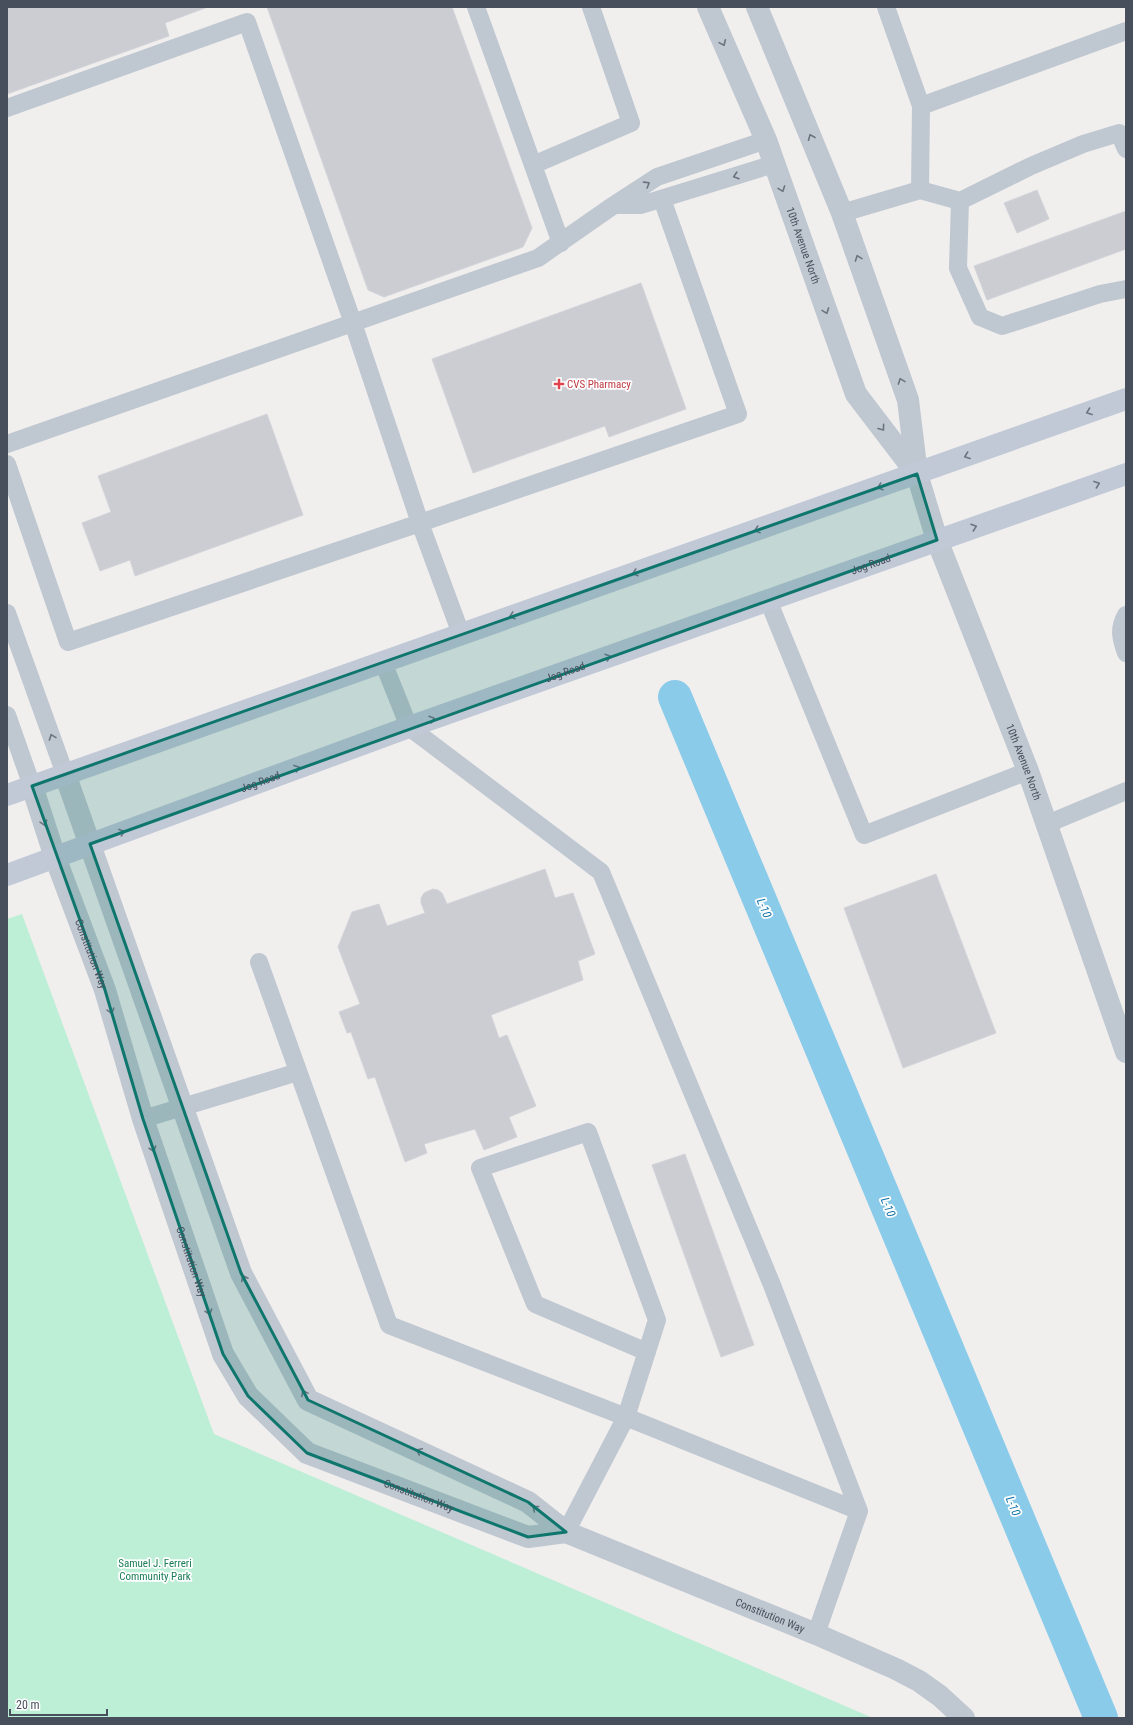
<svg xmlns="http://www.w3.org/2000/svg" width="1133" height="1725" font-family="'Roboto Condensed',sans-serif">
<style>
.green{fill:#bdeed6}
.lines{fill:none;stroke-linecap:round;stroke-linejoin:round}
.canal{stroke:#8bcbea;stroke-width:34}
.building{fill:#cbcdd3;stroke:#d3d4da}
.service{stroke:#bfc7d0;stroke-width:18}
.minor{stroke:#bfc7d0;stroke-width:22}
.tertiary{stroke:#bfc7d0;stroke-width:22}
.secondary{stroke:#c1c9d7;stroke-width:22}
.oneway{stroke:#6b737f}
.oneway2{stroke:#6c7481}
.marked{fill:#0f766e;fill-opacity:0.2;stroke:#0f766e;stroke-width:3;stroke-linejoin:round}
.health-dot{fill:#e0444e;stroke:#fff;stroke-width:1.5}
.labels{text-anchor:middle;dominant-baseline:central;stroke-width:3.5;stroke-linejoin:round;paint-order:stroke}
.street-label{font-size:11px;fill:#474f5c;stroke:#fff}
.health-label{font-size:11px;fill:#be3a42;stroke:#fff;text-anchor:start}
.park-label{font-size:11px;fill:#197c56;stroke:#fff}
.water-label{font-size:12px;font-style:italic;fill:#0f74a7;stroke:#fff}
</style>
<rect width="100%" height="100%" fill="#f1efee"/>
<!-- green -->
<path class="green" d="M 22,914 L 214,1434 L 873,1718 L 7,1718 L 7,919 Z"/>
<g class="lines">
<!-- canal -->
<path class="canal" d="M 675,697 L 1101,1718"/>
</g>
<!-- building -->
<path class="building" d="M 7,7 L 208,7 L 165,23 L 169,36 L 7,94 Z
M 267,7 L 452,7 L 532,228 L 523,247 L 384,297 L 368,290 Z
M 1037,190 L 1049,219 L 1017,233 L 1004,203 Z
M 1126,211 L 1126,249 L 987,300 L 974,266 Z
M 641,283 L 686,409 L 609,437 L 605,426 L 473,473 L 432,359 Z
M 267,414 L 303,515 L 135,576 L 130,560 L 100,571 L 82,523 L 111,512 L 98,476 Z
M 545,869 L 555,898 L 573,893 L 595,954 L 578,961 L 583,980 L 491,1015 L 499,1038 L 507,1035 L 536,1106 L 509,1117 L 517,1137 L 484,1150 L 475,1129 L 424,1144 L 427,1153 L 405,1162 L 375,1077 L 368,1079 L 351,1032 L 347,1033 L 339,1012 L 360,1004 L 338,947 L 352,912 L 379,904 L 387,926 L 425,913 L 421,903 L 421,898 L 424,893 L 428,891 L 433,889 L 438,890 L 442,893 L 447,904 Z
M 936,874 L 996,1033 L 903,1068 L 844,908 Z
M 685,1154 L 754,1345 L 721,1357 L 652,1165 Z"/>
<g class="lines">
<!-- service -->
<path class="service" d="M 476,7 L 561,243
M 886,7 L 921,106 L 1126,31
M 7,108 L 247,22 L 353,323 L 420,523 L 738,414 L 662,199
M 1126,149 L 1119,133 L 1083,144 L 1031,166 L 960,201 L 958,268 L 980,317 L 1002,326 L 1100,294 L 1126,289
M 533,165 L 631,123 L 591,7
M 920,190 L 921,106
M 614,205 L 641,205 L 774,164
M 842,213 L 920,190 L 960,201
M 7,444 L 538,258 L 614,205 L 657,177 L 766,140
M 7,464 L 68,642 L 420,523 L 461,634
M 768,600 L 864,835 L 1028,771
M 7,613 L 65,774
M 1126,615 C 1118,629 1121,639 1126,653
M 383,662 L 409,727 L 601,872 L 772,1285 L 859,1511
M 7,715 L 32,786
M 1047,824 L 1126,791
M 259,962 L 389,1325 L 626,1417 L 859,1511 L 816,1634
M 143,1119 L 298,1072
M 566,1532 L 626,1417 L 657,1320 L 588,1132 L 480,1168 L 535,1304 L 647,1352"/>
<!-- minor -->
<g class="minor">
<path id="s1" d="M 65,774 L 241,1273 L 308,1400 L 528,1502 L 566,1532 L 816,1634 L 896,1669 L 919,1681 L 940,1696 L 964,1718"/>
<path id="s2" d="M 32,786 L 55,857 L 105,990 L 143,1119 L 223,1354 L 248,1396 L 307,1453 L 528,1537 L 566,1532"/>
</g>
<!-- tertiary -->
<g class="tertiary">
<path id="s3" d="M 708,7 L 766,140 L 856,394 L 917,474"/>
<path id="s4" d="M 757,7 L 842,213 L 908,400 L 917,474 L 937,540 L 1028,771 L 1126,1052"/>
</g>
<!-- secondary -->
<g class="secondary">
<path d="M 7,795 L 1126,399"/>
<path id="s5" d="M 7,875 L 409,727 L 1126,474"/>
</g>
</g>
<!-- one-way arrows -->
<defs><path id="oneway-chevron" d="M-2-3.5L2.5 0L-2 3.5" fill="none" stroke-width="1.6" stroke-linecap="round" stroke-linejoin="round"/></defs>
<g class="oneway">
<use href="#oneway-chevron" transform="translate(723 43) rotate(66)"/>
<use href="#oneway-chevron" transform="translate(811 137) rotate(-112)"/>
<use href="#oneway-chevron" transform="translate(736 176) rotate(163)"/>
<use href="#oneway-chevron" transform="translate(647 184) rotate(-32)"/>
<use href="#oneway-chevron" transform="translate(782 189) rotate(70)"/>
<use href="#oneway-chevron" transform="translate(858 258) rotate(-110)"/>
<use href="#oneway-chevron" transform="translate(826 311) rotate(70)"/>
<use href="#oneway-chevron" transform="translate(901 381) rotate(-110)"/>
<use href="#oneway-chevron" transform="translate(882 428) rotate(53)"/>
<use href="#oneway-chevron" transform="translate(52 737) rotate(-110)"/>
<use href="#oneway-chevron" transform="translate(44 823) rotate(72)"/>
<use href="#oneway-chevron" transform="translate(111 1011) rotate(74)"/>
<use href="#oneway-chevron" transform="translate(153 1149) rotate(71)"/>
<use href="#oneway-chevron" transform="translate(244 1278) rotate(-117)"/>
<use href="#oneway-chevron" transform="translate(209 1312) rotate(71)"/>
<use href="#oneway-chevron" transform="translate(304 1393) rotate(-118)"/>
<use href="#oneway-chevron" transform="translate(419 1451) rotate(-155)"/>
<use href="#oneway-chevron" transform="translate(535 1508) rotate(-141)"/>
</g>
<g class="oneway2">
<use href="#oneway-chevron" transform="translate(1089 412) rotate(160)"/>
<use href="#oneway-chevron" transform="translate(967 456) rotate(160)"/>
<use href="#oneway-chevron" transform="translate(1097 484) rotate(-20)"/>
<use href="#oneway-chevron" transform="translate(880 487) rotate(161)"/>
<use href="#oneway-chevron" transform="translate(974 527) rotate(-19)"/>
<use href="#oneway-chevron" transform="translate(757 530) rotate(161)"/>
<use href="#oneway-chevron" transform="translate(635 573) rotate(161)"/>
<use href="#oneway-chevron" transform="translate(512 616) rotate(161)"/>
<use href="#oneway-chevron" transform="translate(608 657) rotate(-19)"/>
<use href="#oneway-chevron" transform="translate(432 719) rotate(-19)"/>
<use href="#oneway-chevron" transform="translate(297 768) rotate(-20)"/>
<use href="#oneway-chevron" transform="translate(122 832) rotate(-20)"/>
</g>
<!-- marked area -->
<path class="marked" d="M 917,474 L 937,540 L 90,844 L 241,1273 L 308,1400 L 528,1502 L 566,1532 L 528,1537 L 307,1453 L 248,1396 L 223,1354 L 143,1119 L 105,990 L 32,786 Z"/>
<!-- markers -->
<path class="health-dot" d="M557 378h4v4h4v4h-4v4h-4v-4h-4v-4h4z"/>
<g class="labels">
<!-- street labels -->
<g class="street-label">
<text stroke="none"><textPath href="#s3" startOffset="257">10th Avenue North</textPath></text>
<text stroke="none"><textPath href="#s5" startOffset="918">Jog Road</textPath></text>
<text stroke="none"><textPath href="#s5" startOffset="594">Jog Road</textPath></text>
<text stroke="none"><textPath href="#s4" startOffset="803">10th Avenue North</textPath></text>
<text stroke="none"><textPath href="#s5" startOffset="270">Jog Road</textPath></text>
<text stroke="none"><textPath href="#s2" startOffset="178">Constitution Way</textPath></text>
<text stroke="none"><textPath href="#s2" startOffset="502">Constitution Way</textPath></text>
<text stroke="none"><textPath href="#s2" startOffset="850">Constitution Way</textPath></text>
<text stroke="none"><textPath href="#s1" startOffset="1184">Constitution Way</textPath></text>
</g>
<!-- health labels -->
<g class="health-label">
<text x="567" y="384">CVS Pharmacy</text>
</g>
<!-- park labels -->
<g class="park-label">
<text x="155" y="1563">Samuel J. Ferreri<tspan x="155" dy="13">Community Park</tspan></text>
</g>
<!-- water labels -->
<g class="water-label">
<text transform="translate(764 908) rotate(67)">L-10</text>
<text transform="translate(888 1207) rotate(67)">L-10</text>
<text transform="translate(1013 1506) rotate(67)">L-10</text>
</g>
</g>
<!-- border -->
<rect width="1133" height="1725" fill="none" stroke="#474f5c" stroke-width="16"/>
<!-- scale -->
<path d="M10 1709v6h97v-6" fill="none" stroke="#474f5c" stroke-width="2"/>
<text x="16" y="1709" font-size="12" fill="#474f5c" stroke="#ffffff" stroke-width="3" paint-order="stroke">20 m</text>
</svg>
